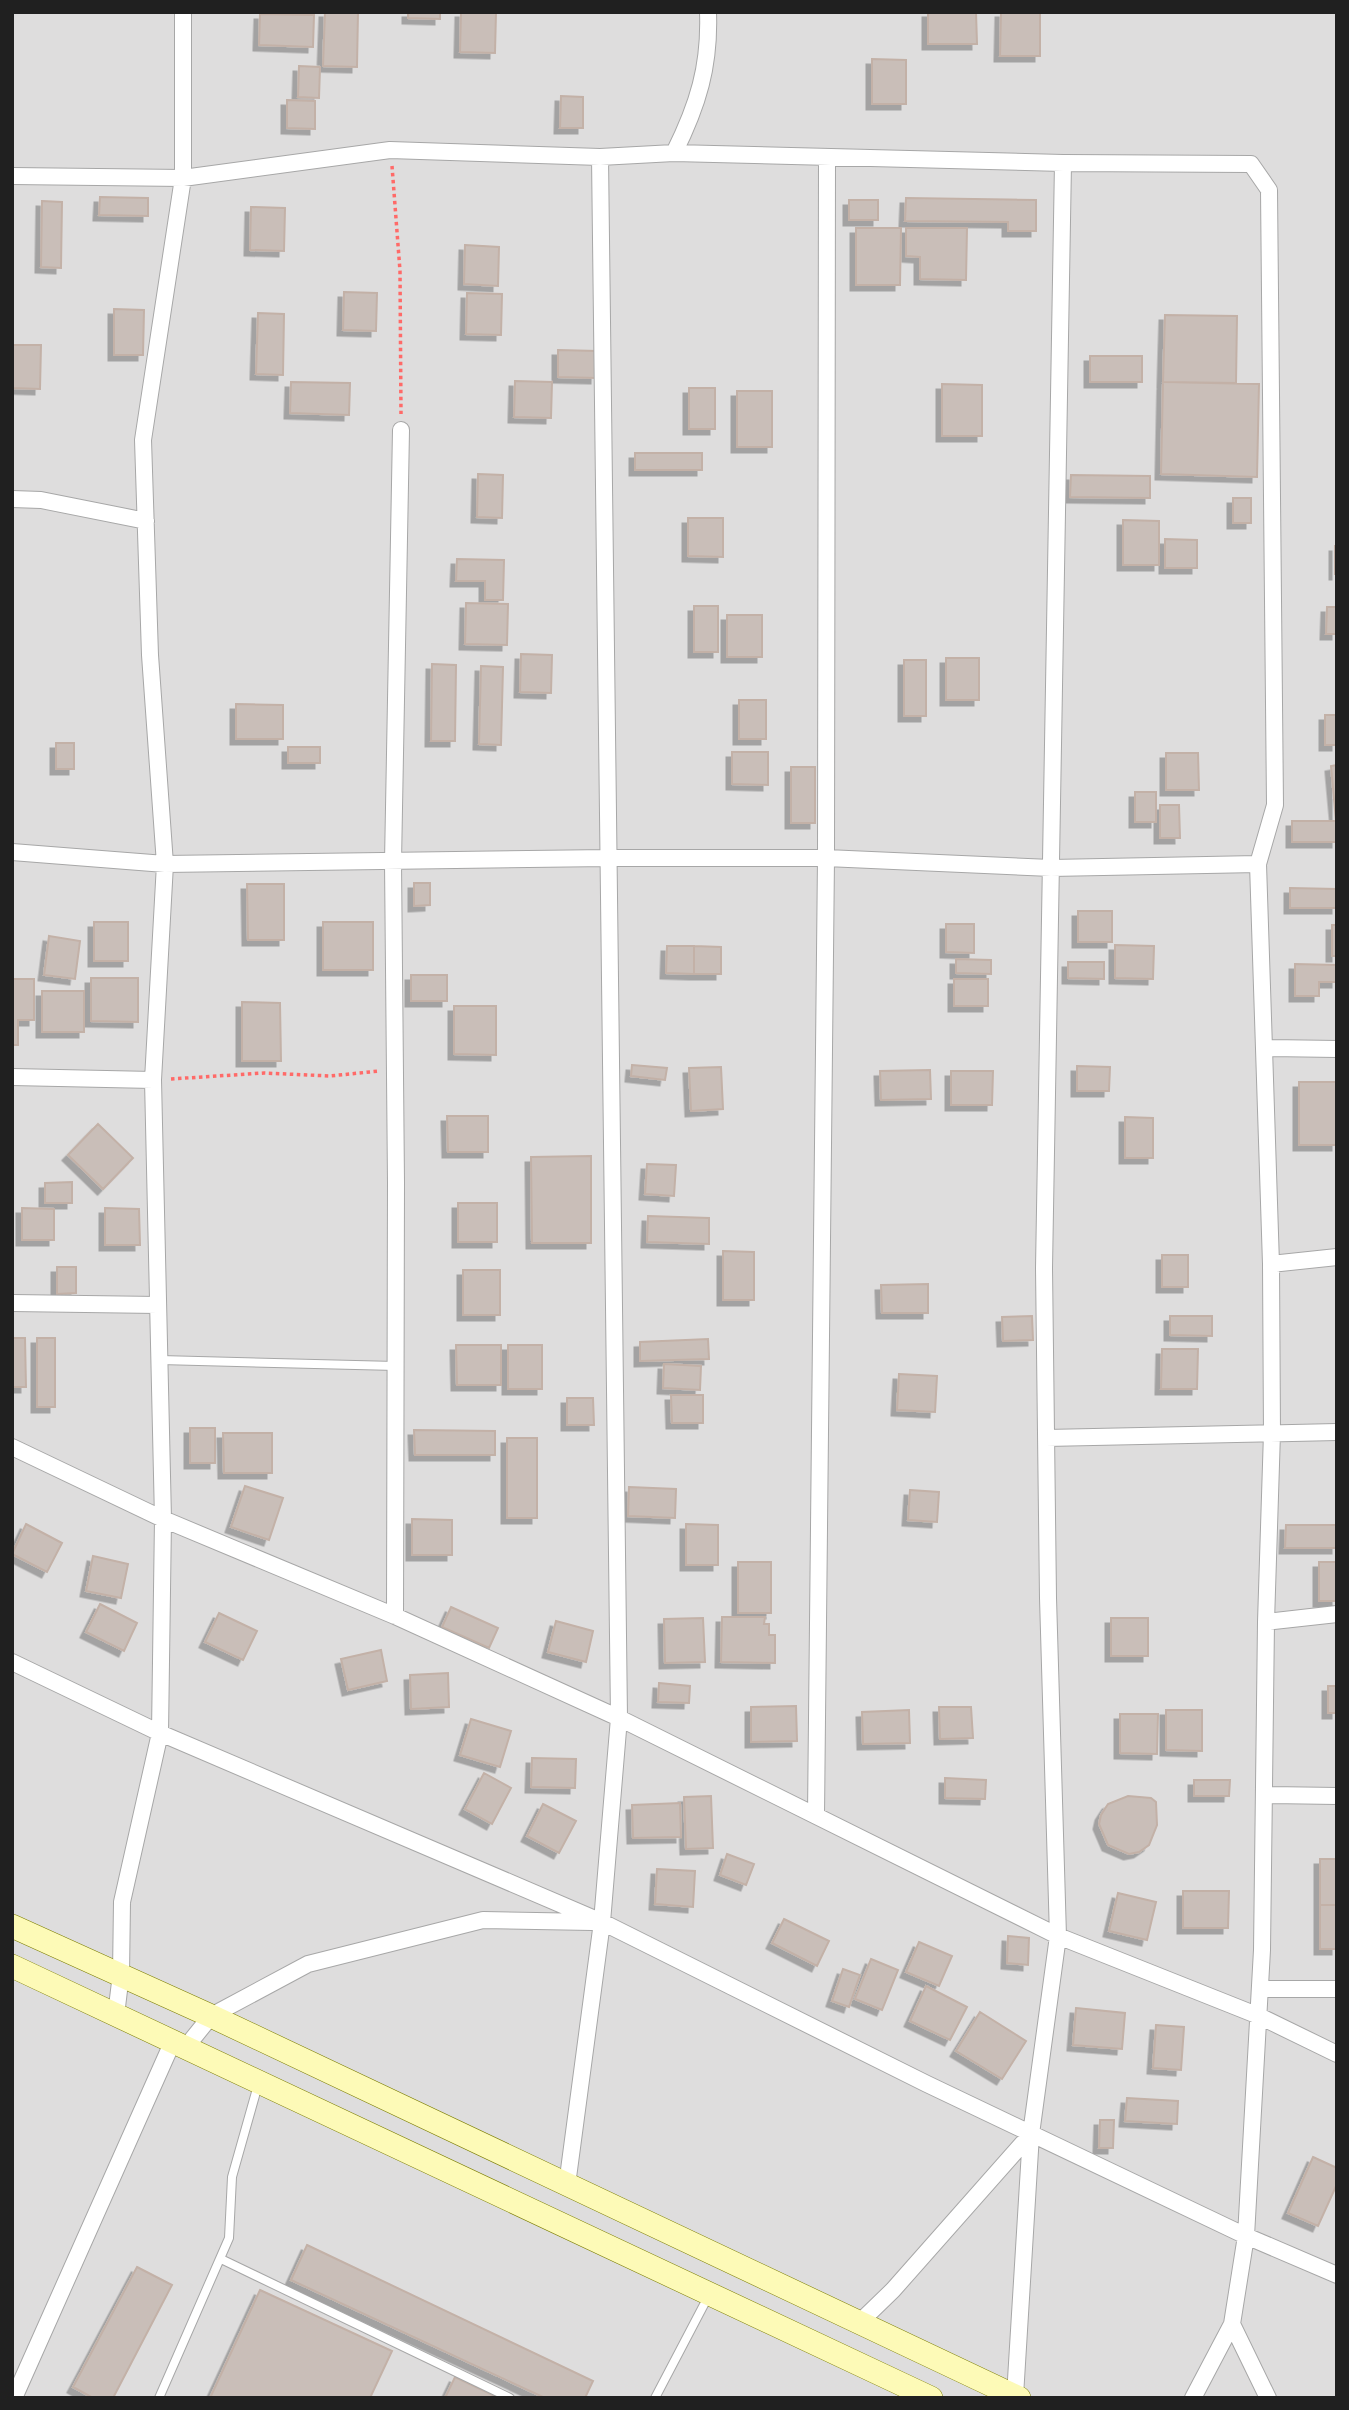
<svg xmlns="http://www.w3.org/2000/svg" width="1349" height="2410" font-family="Ubuntu,sans-serif">
<style>
.residential{fill:#dedddd}
.building{fill:#c9beb8;stroke:#c3b1a7;stroke-width:2;filter:url(#shadow)}
.lines{fill:none;stroke-linecap:round;stroke-linejoin:round}
.lane-casing{stroke:#a7a7a7;stroke-width:10}
.street-casing{stroke:#a7a7a7;stroke-width:18}
.secondary-casing{stroke:#7b7d00;stroke-width:24}
.path{stroke:#ff6a68;stroke-width:3.5;stroke-dasharray:3.5 3.5;stroke-linecap:butt}
.lane{stroke:#fff;stroke-width:8}
.street{stroke:#fff;stroke-width:16}
.secondary{stroke:#fdfab7;stroke-width:23}
</style>
<defs>
<filter id="shadow"><feDropShadow dx="-5.5" dy="5.5" stdDeviation="0" flood-color="#0004"/></filter>
</defs>
<rect width="100%" height="100%" fill="#f1ece5"/>
<!-- residential -->
<path class="residential" d="M 12,12 L 1337,12 L 1337,2398 L 12,2398 Z"/>
<!-- building -->
<path class="building" d="M 325,12 L 358,12 L 357,67 L 323,66 Z
M 408,12 L 440,12 L 440,19 L 408,18 Z
M 461,12 L 496,12 L 495,53 L 460,52 Z
M 928,12 L 976,12 L 977,44 L 928,44 Z
M 1001,12 L 1040,12 L 1040,56 L 1000,56 Z
M 260,14 L 314,15 L 313,47 L 259,45 Z
M 872,59 L 906,60 L 906,104 L 872,104 Z
M 299,66 L 320,67 L 319,98 L 298,97 Z
M 561,96 L 583,97 L 583,128 L 560,128 Z
M 287,100 L 315,101 L 315,129 L 287,128 Z
M 100,197 L 148,198 L 148,216 L 99,215 Z
M 906,198 L 1036,200 L 1036,231 L 1008,231 L 1008,222 L 905,221 Z
M 849,200 L 878,200 L 878,220 L 849,220 Z
M 42,201 L 62,202 L 61,268 L 41,267 Z
M 251,207 L 285,208 L 284,251 L 250,250 Z
M 856,228 L 901,228 L 900,285 L 856,285 Z
M 906,228 L 967,228 L 966,280 L 920,279 L 920,257 L 906,256 Z
M 465,245 L 499,247 L 498,286 L 464,284 Z
M 344,292 L 377,293 L 376,331 L 343,330 Z
M 467,293 L 502,294 L 501,335 L 466,334 Z
M 114,309 L 144,310 L 143,355 L 114,355 Z
M 258,313 L 284,314 L 283,375 L 256,374 Z
M 1165,315 L 1237,316 L 1236,383 L 1163,382 Z
M 12,345 L 41,345 L 40,389 L 12,388 Z
M 558,350 L 597,351 L 596,378 L 558,377 Z
M 1090,356 L 1142,356 L 1142,382 L 1090,382 Z
M 515,381 L 552,382 L 551,418 L 514,417 Z
M 291,382 L 350,383 L 349,415 L 290,413 Z
M 1163,382 L 1259,384 L 1257,477 L 1161,474 Z
M 942,384 L 982,385 L 982,436 L 942,436 Z
M 689,388 L 715,388 L 715,429 L 689,429 Z
M 737,391 L 772,391 L 772,447 L 737,447 Z
M 635,453 L 702,453 L 702,470 L 635,470 Z
M 478,474 L 503,475 L 502,518 L 477,517 Z
M 1071,475 L 1150,476 L 1150,498 L 1070,497 Z
M 1233,498 L 1251,498 L 1251,523 L 1233,523 Z
M 688,518 L 723,518 L 723,557 L 688,556 Z
M 1123,520 L 1159,521 L 1159,565 L 1123,565 Z
M 1165,539 L 1197,540 L 1197,568 L 1165,568 Z
M 1335,546 L 1337,546 L 1337,574 L 1335,574 Z
M 457,559 L 504,560 L 503,600 L 485,600 L 485,581 L 456,581 Z
M 466,603 L 508,604 L 507,645 L 465,644 Z
M 694,606 L 718,606 L 718,652 L 694,652 Z
M 1327,607 L 1337,607 L 1337,634 L 1326,634 Z
M 727,615 L 762,615 L 762,657 L 727,657 Z
M 521,654 L 552,655 L 551,693 L 520,692 Z
M 946,658 L 979,658 L 979,700 L 946,700 Z
M 904,660 L 926,660 L 926,716 L 904,716 Z
M 432,664 L 456,665 L 455,741 L 431,741 Z
M 481,666 L 503,667 L 501,745 L 479,744 Z
M 739,700 L 766,700 L 766,739 L 739,739 Z
M 236,704 L 283,705 L 283,739 L 236,739 Z
M 1325,715 L 1337,715 L 1337,745 L 1325,745 Z
M 56,743 L 74,743 L 74,769 L 56,769 Z
M 288,747 L 320,747 L 320,763 L 288,763 Z
M 732,752 L 768,752 L 768,785 L 732,784 Z
M 1166,753 L 1198,753 L 1199,790 L 1166,790 Z
M 1337,765 L 1337,821 L 1336,821 L 1331,766 Z
M 791,767 L 815,767 L 815,823 L 791,823 Z
M 1135,792 L 1156,792 L 1156,822 L 1135,822 Z
M 1160,805 L 1179,805 L 1180,838 L 1160,838 Z
M 1292,821 L 1337,821 L 1337,842 L 1292,842 Z
M 414,883 L 430,883 L 430,905 L 414,906 Z
M 247,884 L 284,884 L 284,940 L 248,940 Z
M 1290,888 L 1337,889 L 1337,908 L 1290,908 Z
M 1078,911 L 1112,911 L 1112,942 L 1078,942 Z
M 94,922 L 128,922 L 128,961 L 94,961 Z
M 323,922 L 373,922 L 373,970 L 323,970 Z
M 946,924 L 974,924 L 974,953 L 946,952 Z
M 1332,925 L 1337,925 L 1337,956 L 1332,956 Z
M 49,936 L 80,941 L 75,979 L 44,975 Z
M 1115,945 L 1154,946 L 1153,979 L 1115,978 Z
M 667,946 L 694,946 L 694,974 L 666,973 Z
M 694,946 L 721,947 L 721,974 L 694,974 Z
M 956,959 L 991,960 L 991,974 L 956,973 Z
M 1068,962 L 1104,962 L 1104,979 L 1068,978 Z
M 1295,964 L 1337,965 L 1337,982 L 1319,982 L 1319,996 L 1295,996 Z
M 411,975 L 447,975 L 447,1001 L 411,1001 Z
M 91,978 L 138,978 L 138,1022 L 91,1021 Z
M 12,979 L 34,979 L 34,1020 L 18,1020 L 18,1045 L 12,1045 Z
M 954,979 L 988,979 L 988,1006 L 954,1006 Z
M 42,991 L 84,991 L 84,1032 L 42,1032 Z
M 242,1002 L 280,1003 L 281,1061 L 242,1061 Z
M 454,1006 L 496,1006 L 496,1055 L 454,1054 Z
M 632,1065 L 667,1068 L 665,1080 L 631,1076 Z
M 1077,1066 L 1110,1067 L 1109,1091 L 1077,1091 Z
M 721,1067 L 723,1109 L 691,1111 L 689,1068 Z
M 930,1070 L 931,1099 L 881,1100 L 880,1071 Z
M 951,1071 L 993,1071 L 992,1105 L 951,1105 Z
M 1299,1082 L 1337,1082 L 1337,1145 L 1299,1145 Z
M 447,1116 L 488,1116 L 488,1152 L 448,1152 Z
M 1125,1117 L 1153,1118 L 1153,1158 L 1125,1158 Z
M 98,1124 L 133,1158 L 103,1189 L 68,1155 Z
M 591,1156 L 591,1243 L 532,1243 L 531,1157 Z
M 647,1164 L 676,1165 L 674,1196 L 645,1194 Z
M 72,1182 L 72,1203 L 45,1203 L 45,1183 Z
M 458,1203 L 497,1203 L 497,1242 L 458,1242 Z
M 22,1208 L 54,1209 L 54,1240 L 22,1240 Z
M 105,1208 L 139,1209 L 140,1245 L 105,1245 Z
M 648,1216 L 709,1218 L 709,1244 L 647,1242 Z
M 723,1251 L 754,1252 L 754,1300 L 723,1300 Z
M 1162,1255 L 1188,1255 L 1188,1287 L 1162,1287 Z
M 57,1267 L 76,1267 L 76,1293 L 57,1294 Z
M 463,1270 L 500,1270 L 500,1315 L 463,1315 Z
M 928,1284 L 928,1313 L 882,1313 L 881,1285 Z
M 1032,1316 L 1033,1340 L 1003,1341 L 1002,1317 Z
M 1170,1316 L 1212,1316 L 1212,1336 L 1170,1335 Z
M 12,1338 L 25,1338 L 26,1387 L 12,1387 Z
M 37,1338 L 55,1338 L 55,1407 L 37,1407 Z
M 708,1339 L 709,1359 L 640,1361 L 640,1342 Z
M 456,1345 L 501,1345 L 501,1385 L 457,1385 Z
M 508,1345 L 542,1345 L 542,1389 L 508,1389 Z
M 1162,1349 L 1198,1349 L 1197,1389 L 1161,1389 Z
M 664,1364 L 701,1366 L 700,1390 L 663,1388 Z
M 899,1374 L 937,1376 L 935,1412 L 897,1410 Z
M 671,1395 L 703,1395 L 703,1423 L 672,1423 Z
M 567,1398 L 593,1398 L 594,1425 L 567,1425 Z
M 190,1428 L 215,1428 L 215,1463 L 190,1463 Z
M 414,1430 L 495,1431 L 495,1455 L 415,1455 Z
M 223,1433 L 272,1433 L 272,1473 L 224,1473 Z
M 507,1438 L 537,1438 L 537,1518 L 507,1518 Z
M 245,1486 L 283,1498 L 269,1540 L 231,1527 Z
M 629,1487 L 676,1489 L 675,1518 L 628,1516 Z
M 910,1490 L 939,1492 L 937,1522 L 908,1520 Z
M 412,1519 L 452,1520 L 452,1555 L 412,1555 Z
M 26,1524 L 62,1543 L 47,1572 L 12,1554 Z
M 686,1524 L 718,1525 L 718,1565 L 686,1565 Z
M 1286,1525 L 1337,1525 L 1337,1548 L 1285,1548 Z
M 93,1556 L 128,1564 L 121,1598 L 86,1591 Z
M 738,1562 L 771,1562 L 771,1613 L 738,1613 Z
M 1319,1562 L 1337,1562 L 1337,1601 L 1319,1601 Z
M 100,1604 L 137,1623 L 124,1651 L 86,1632 Z
M 451,1607 L 498,1628 L 489,1648 L 442,1627 Z
M 219,1613 L 257,1631 L 243,1660 L 205,1642 Z
M 722,1617 L 765,1617 L 764,1624 L 769,1624 L 769,1635 L 775,1635 L 775,1663 L 721,1662 Z
M 703,1618 L 705,1662 L 665,1663 L 664,1619 Z
M 1111,1618 L 1148,1618 L 1148,1656 L 1111,1656 Z
M 556,1621 L 593,1631 L 586,1662 L 548,1652 Z
M 381,1650 L 387,1681 L 348,1690 L 341,1659 Z
M 448,1673 L 449,1707 L 411,1709 L 410,1675 Z
M 659,1683 L 690,1686 L 689,1703 L 658,1702 Z
M 1328,1686 L 1337,1686 L 1337,1713 L 1328,1713 Z
M 796,1706 L 797,1741 L 751,1742 L 751,1707 Z
M 939,1707 L 971,1707 L 973,1738 L 940,1739 Z
M 909,1710 L 910,1743 L 863,1744 L 862,1712 Z
M 1166,1710 L 1202,1710 L 1202,1751 L 1166,1750 Z
M 1120,1714 L 1158,1714 L 1157,1754 L 1120,1753 Z
M 471,1719 L 511,1731 L 500,1767 L 460,1755 Z
M 532,1758 L 576,1759 L 575,1788 L 531,1787 Z
M 484,1773 L 511,1788 L 492,1824 L 465,1809 Z
M 945,1778 L 986,1780 L 985,1799 L 945,1798 Z
M 1194,1780 L 1230,1780 L 1229,1796 L 1194,1796 Z
M 711,1796 L 713,1848 L 686,1849 L 684,1797 Z
M 1128,1796 L 1151,1798 L 1156,1802 L 1157,1825 L 1149,1845 L 1139,1852 L 1129,1854 L 1108,1845 L 1099,1824 L 1101,1815 L 1108,1804 Z
M 680,1803 L 681,1837 L 633,1838 L 632,1805 Z
M 543,1804 L 576,1821 L 559,1853 L 527,1836 Z
M 727,1854 L 754,1864 L 746,1885 L 720,1875 Z
M 1320,1859 L 1337,1859 L 1337,1905 L 1320,1905 Z
M 657,1869 L 695,1871 L 693,1907 L 655,1904 Z
M 1183,1891 L 1229,1891 L 1228,1928 L 1183,1928 Z
M 1118,1893 L 1156,1902 L 1147,1940 L 1109,1931 Z
M 1320,1905 L 1337,1905 L 1337,1949 L 1320,1949 Z
M 784,1919 L 829,1941 L 817,1966 L 772,1943 Z
M 1008,1936 L 1029,1938 L 1028,1965 L 1007,1963 Z
M 919,1942 L 952,1956 L 939,1986 L 906,1972 Z
M 871,1959 L 898,1970 L 882,2010 L 855,1999 Z
M 843,1969 L 860,1975 L 849,2007 L 832,2001 Z
M 926,1986 L 967,2007 L 950,2040 L 910,2021 Z
M 1076,2008 L 1125,2013 L 1122,2049 L 1073,2045 Z
M 980,2012 L 1026,2041 L 1002,2079 L 956,2051 Z
M 1156,2025 L 1184,2027 L 1181,2070 L 1153,2068 Z
M 1127,2098 L 1178,2101 L 1177,2124 L 1125,2121 Z
M 1100,2120 L 1114,2120 L 1113,2148 L 1099,2148 Z
M 1313,2157 L 1337,2168 L 1337,2184 L 1318,2226 L 1288,2213 Z
M 307,2245 L 593,2381 L 585,2398 L 545,2398 L 291,2280 Z
M 137,2267 L 172,2285 L 113,2398 L 93,2398 L 73,2387 Z
M 260,2290 L 392,2351 L 370,2398 L 210,2398 Z
M 455,2377 L 499,2398 L 445,2398 Z"/>
<g class="lines">
<defs>
<path id="lane" d="M 160,1360 L 396,1366
M 221,2259 L 510,2398
M 159,2398 L 229,2238 L 232,2177 L 258,2085
M 655,2398 L 709,2295"/>
<path id="street" d="M 674,153 C 698,105 710,66 708,12
M 12,176 L 183,178 L 390,150 L 600,157 L 674,153 L 1063,163 L 1251,164 L 1269,190 L 1275,805 L 1258,864 L 1271,1264
M 12,499 L 41,500 L 146,521
M 12,852 L 165,864 L 608,858 L 826,858 L 1051,868 L 1258,864
M 1265,1048 L 1337,1049
M 12,1077 L 153,1080
M 12,1303 L 158,1305
M 1046,1438 L 1337,1432
M 12,1447 L 163,1519 L 395,1616 L 619,1718 L 1058,1936 L 1259,2016 L 1337,2054
M 395,1616 L 396,1182 L 393,862 L 401,430
M 1266,1622 L 1337,1614
M 12,1662 L 160,1733 L 602,1922 L 927,2084 L 1246,2236 L 1337,2275
M 1264,1795 L 1337,1796
M 816,1815 L 826,858 L 827,157
M 1260,1989 L 1337,1989
M 116,2015 L 121,1974 L 122,1902 L 160,1733 L 163,1519 L 153,1080 L 165,864 L 150,655 L 143,440 L 183,178 L 183,12
M 186,2047 L 211,2016 L 308,1964 L 483,1920 L 592,1922
M 567,2185 L 602,1922 L 619,1718 L 600,157
M 859,2323 L 893,2290 L 1031,2134
M 1232,2324 L 1268,2398
M 1015,2396 L 1031,2134 L 1058,1936 L 1048,1598 L 1044,1268 L 1063,163
M 14,2398 L 173,2041
M 1193,2398 L 1232,2324 L 1246,2236 L 1262,1950 L 1266,1622 L 1272,1433 L 1271,1264 L 1337,1257"/>
<path id="secondary" d="M 12,1926 L 211,2016 L 1019,2398
M 12,1966 L 931,2398"/>
</defs>
<!-- lane casing -->
<use href="#lane" class="lane-casing"/>
<!-- street casing -->
<use href="#street" class="street-casing"/>
<!-- secondary casing -->
<use href="#secondary" class="secondary-casing"/>
<!-- path -->
<path class="path" d="M 392,166 L 400,271 L 401,414
M 171,1079 L 264,1073 L 330,1076 L 379,1071"/>
<!-- lane -->
<use href="#lane" class="lane"/>
<!-- street -->
<use href="#street" class="street"/>
<!-- secondary -->
<use href="#secondary" class="secondary"/>
</g>
<!-- border -->
<rect width="1349" height="2410" fill="none" stroke="#202020" stroke-width="28"/>
</svg>
